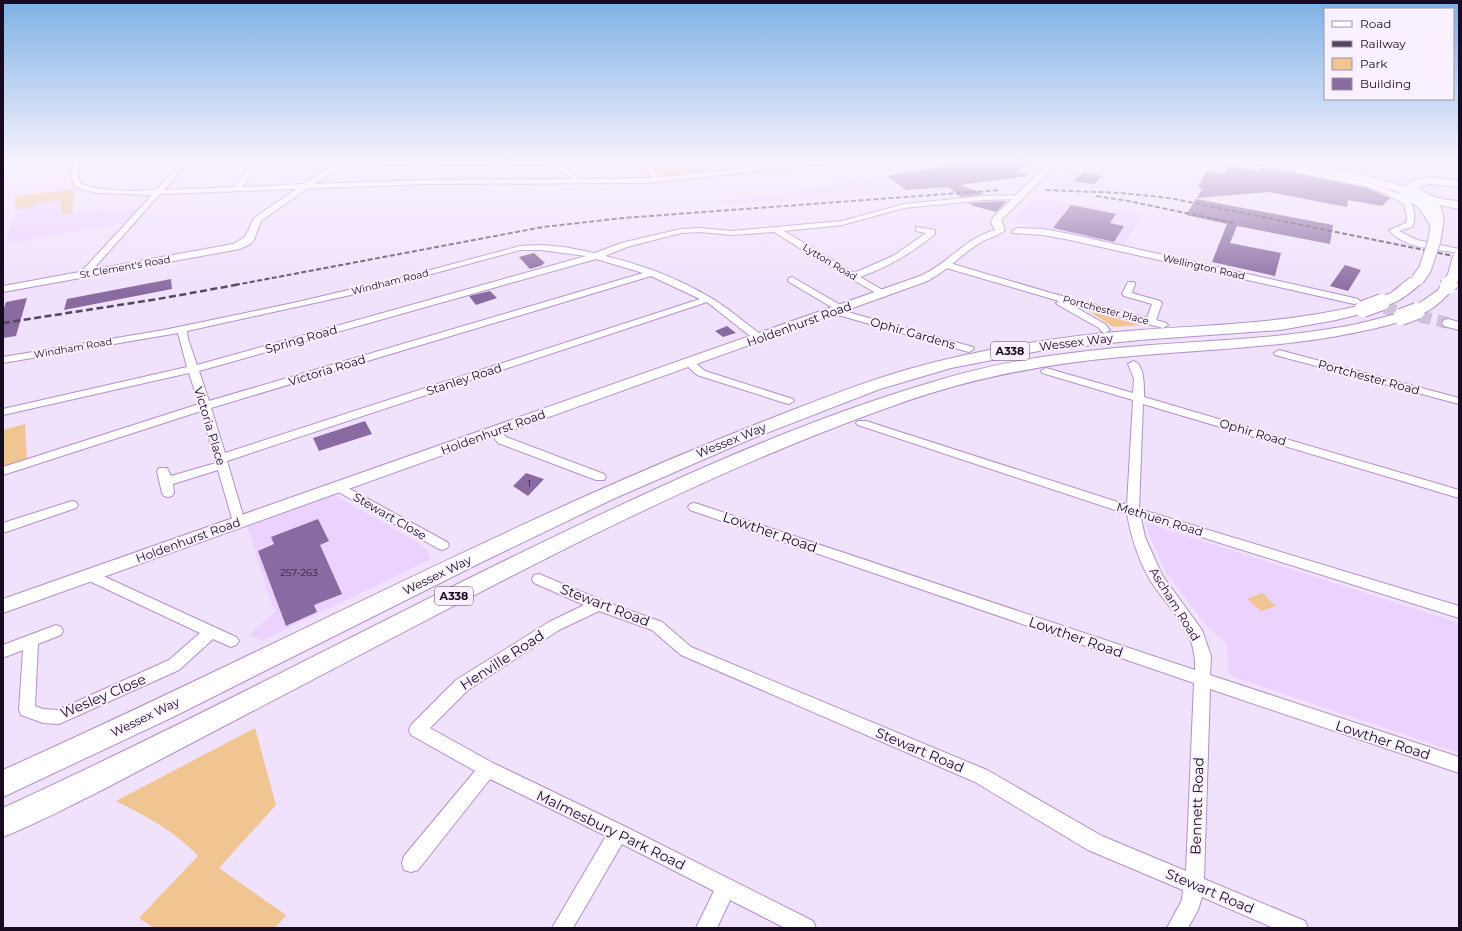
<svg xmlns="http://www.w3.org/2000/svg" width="1462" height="931" font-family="Montserrat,sans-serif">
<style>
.built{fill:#ecd3ff}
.green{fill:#f1c592}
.building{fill:#8a6ba1}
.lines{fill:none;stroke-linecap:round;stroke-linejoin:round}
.tertiary-tunnel{stroke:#d0c1db;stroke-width:12;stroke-dasharray:12 6;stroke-linecap:butt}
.minor-casing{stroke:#b38fce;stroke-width:2}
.tertiary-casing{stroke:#b38fce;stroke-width:2}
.primary-casing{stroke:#b38fce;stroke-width:2}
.trunk-casing{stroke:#b38fce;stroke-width:2}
.minor{fill:#fff;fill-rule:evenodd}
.tertiary{fill:#fff;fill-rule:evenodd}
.primary{fill:#fff;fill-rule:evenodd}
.trunk{fill:#fff;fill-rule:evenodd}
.rail-far1{stroke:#564760;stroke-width:2;stroke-dasharray:5 2.5;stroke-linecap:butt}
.rail{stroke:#564760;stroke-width:2.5;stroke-dasharray:7 3.5;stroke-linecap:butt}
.secondary-bridge-casing{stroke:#b38fce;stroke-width:12;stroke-linecap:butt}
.trunk-bridge-far1-casing{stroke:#b38fce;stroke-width:14;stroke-linecap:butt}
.trunk-bridge-casing{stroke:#b38fce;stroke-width:18;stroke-linecap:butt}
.secondary-bridge{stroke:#fff;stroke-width:11}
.trunk-bridge-far1{stroke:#fff;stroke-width:12}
.trunk-bridge{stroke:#fff;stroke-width:16}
.labels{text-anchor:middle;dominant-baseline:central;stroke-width:4;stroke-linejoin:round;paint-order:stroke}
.far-street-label{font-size:10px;fill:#180a21;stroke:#f9f1ff}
.number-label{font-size:10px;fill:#342241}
.shield{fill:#f9f1ff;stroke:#5c4f64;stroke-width:1}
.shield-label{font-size:11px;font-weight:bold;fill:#180a21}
.street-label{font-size:12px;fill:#180a21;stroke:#f9f1ff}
.near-street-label{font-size:14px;fill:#180a21;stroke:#f9f1ff}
</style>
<rect width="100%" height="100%" fill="#f0e1fc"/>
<!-- built -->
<path class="built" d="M 1330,162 L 1408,162 L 1382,167 Z
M 1067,168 L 1106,178 L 1103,182 L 1106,185 L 1104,188 L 1048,187 Z
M 884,176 L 904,193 L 723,205 L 720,201 L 752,197 L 752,196 L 781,194 Z
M 75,189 L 73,213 L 110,207 L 108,210 L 139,208 L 125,223 L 5,244 L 11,224 L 15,217 L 15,196 Z
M 1042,199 L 1072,204 L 1132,212 L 1139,214 L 1141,217 L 1124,245 L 1015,222 L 1014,218 L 1033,200 Z
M 330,495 L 335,495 L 419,543 L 427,550 L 431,559 L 262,641 L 249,635 L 276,611 L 272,605 L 247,525 Z
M 1146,523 L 1459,623 L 1459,753 L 1234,677 L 1228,671 L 1227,645 L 1204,623 L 1167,574 L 1149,534 Z"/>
<!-- green -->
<path class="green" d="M 648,162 L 699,162 L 707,172 L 662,177 Z
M 75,189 L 72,213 L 63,215 L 61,209 L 61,200 L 37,203 L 29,208 L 15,209 L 15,196 Z
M 1089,311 L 1141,325 L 1113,327 Z
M 25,424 L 27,459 L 3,467 L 3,430 Z
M 1262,593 L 1276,606 L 1261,611 L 1247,599 Z
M 255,728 L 276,805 L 219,868 L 286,915 L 275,928 L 154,928 L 139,918 L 198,856 C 175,831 146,816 116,801 Z"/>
<!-- building -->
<path class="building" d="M 964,162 L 1037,162 L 1017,171 L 1029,176 L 959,185 L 985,194 L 961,197 L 948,187 L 906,190 L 887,176 L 938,167 L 967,164 Z
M 1228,166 L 1259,171 L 1262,168 L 1299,174 L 1367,188 L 1390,198 L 1382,206 L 1348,200 L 1347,207 L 1269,192 L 1197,198 L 1202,189 L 1198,187 L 1206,171 L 1224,174 Z
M 1084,172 L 1102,176 L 1095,184 L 1073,181 Z
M 1196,199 L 1333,225 L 1330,244 L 1237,226 L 1230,243 L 1281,253 L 1275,276 L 1212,262 L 1227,224 L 1186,215 Z
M 1003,201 L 1006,202 L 996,212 L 974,206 L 969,203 Z
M 1071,205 L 1116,214 L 1110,223 L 1124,226 L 1114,242 L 1053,228 Z
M 534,253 L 545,263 L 542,264 L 543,265 L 530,269 L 519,257 Z
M 1345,265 L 1361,270 L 1348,291 L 1330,286 Z
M 171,279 L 172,289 L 64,310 L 67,299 Z
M 490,291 L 497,298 L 476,305 L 469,296 Z
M 27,298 L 16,336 L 3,338 L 3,311 L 6,302 Z
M 727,326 L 736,333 L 723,337 L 715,331 Z
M 365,421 L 372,434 L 319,451 L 313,438 Z
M 526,473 L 544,479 L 528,496 L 513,486 Z
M 318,519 L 329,541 L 320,545 L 342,594 L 314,605 L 317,612 L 286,626 L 258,551 L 274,544 L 271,537 Z"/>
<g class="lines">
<!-- tertiary-tunnel -->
<path class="tertiary-tunnel" d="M 1367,304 L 1448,323"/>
<defs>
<path id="minor" d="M 74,162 L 80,162 L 77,175 L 81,184 C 105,192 131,191 156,190 L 181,162 L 188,162 L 164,190 L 235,187 L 252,162 L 258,162 L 242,187 L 303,184 L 339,162 L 347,162 L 314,184 L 426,180 L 572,179 L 555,166 L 550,165 L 365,164 L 362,162 L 557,162 L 581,179 L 653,178 L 638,162 L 645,162 L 660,177 L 804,162 L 826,162 L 823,164 L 647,183 L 426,184 L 160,194 L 87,276 L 81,276 L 80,274 L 81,272 L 152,195 L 96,193 L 75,187 L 71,175 Z
M 1253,162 L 1266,162 C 1288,167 1311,171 1333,176 C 1358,181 1388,184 1409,201 C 1415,206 1416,220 1412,227 L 1399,231 L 1417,240 L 1459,249 L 1459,253 C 1437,249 1404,249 1389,230 L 1406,223 L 1407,217 L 1404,204 L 1386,194 L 1367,187 L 1256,164 Z
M 1018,195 L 1021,195 L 1021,199 L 984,200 L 904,208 L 842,225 L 784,231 L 854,273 L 893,256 L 926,233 L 916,231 L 916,227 L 935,230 L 935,234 C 912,253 888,267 860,277 L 886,292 L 888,294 L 886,296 L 883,297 L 825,264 L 774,232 L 732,235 L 700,232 L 681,233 L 627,247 L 605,256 C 655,268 702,287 742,320 C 749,326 758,331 763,338 L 758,341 L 755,340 L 707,302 L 227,461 L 245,522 L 244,525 L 239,527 L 234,525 L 233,522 L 218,470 L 173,484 L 174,493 L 172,496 L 168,497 L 164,496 L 162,493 L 157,471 L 159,468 L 167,468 L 171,476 L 216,463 L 201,411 L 3,475 L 3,467 L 199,404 L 189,373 L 3,415 L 3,409 L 187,367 L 178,333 L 3,363 L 3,357 L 164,330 L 293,303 L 404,277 L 520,246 L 541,245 L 564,247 L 595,253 L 621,243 L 681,229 L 700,228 L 732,231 L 842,221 L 904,204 L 984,196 ZM 520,250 L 541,250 L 586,256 L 197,365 L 188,339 L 187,331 L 369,291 ZM 596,259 L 643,273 L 209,401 L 199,371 ZM 651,276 L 700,299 L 225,453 L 211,408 Z
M 946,262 L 1051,293 L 1147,318 L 1152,304 L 1124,296 L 1122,294 L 1128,282 L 1134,282 L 1135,284 L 1132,293 L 1160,301 L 1162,303 L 1156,320 L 1166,323 L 1168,325 L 1163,328 L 1068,303 L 1105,324 L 1110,330 L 1105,333 L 1102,332 L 1099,328 L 1058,305 L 1056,303 L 1059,301 L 943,267 L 942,265 Z
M 792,277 L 844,307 L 846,309 L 844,311 L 973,347 L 974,349 L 969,352 L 965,351 L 831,313 L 829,311 L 833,308 L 789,282 L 788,280 L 789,278 Z
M 1279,350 L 1459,398 L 1459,404 L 1275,355 L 1274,353 Z
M 689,360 L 693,361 L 705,371 L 793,399 L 794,401 L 789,404 L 785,403 L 697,375 L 684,363 Z
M 1133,361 C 1145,364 1144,387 1144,397 L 1459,490 L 1459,498 L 1143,404 L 1139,509 L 1459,606 L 1459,618 L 1141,518 L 1145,537 L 1162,575 L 1202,630 L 1211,656 L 1210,675 L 1459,757 L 1459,773 L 1210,689 L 1204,879 L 1305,921 L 1308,928 L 1274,928 L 1202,897 L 1198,910 L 1188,928 L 1167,928 L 1182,900 L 1183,890 L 1088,850 L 975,782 L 681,655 L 652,630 L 599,611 L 559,630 L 468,690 L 430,728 L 493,763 L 624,826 L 813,921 L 816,928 L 785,928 L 730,900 L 717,928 L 696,928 L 714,891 L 622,844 L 573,928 L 552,928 L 606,836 L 490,779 L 418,870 L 411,872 L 404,870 L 402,863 L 404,856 L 475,771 L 411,735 L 409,730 L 411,725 L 456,680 L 549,622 L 584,605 L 534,583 L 532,579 L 534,575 L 539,574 L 603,601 L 662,622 L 691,647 L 987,770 L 1102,836 L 1186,871 L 1194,683 L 690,510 L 688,507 L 690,504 L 694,503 L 698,504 L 1195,670 C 1197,628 1170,612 1150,580 C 1138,559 1131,536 1127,514 L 858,425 L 856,423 L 858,421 L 866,421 L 1127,505 L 1133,400 L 1042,373 L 1041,371 L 1046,368 L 1133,393 L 1134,379 L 1128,364 Z
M 495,428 L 499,429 L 506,437 L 604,474 L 606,477 L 604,480 L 596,480 L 498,443 L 489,431 L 491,429 Z
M 339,483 L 447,542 L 449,545 L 447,548 L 442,550 L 437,548 L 335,490 L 333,487 L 335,484 Z
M 72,501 L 76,502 L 78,505 L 76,508 L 3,533 L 3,523 Z
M 90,570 L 236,637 L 239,641 L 236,645 L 231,647 L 213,639 L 179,670 L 59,724 L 43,723 L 21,715 L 19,710 L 23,650 L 5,657 L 3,657 L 3,645 L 56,625 L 61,627 L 63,631 L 61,635 L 38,644 L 35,706 L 43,709 L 58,710 L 169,660 L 200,633 L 85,579 L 83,575 L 85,571 Z"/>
<path id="tertiary" d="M 1051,162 L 1060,162 L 1001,220 L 1005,230 C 999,236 991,237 983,241 C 962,253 947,272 925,282 L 3,613 L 3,599 L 920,276 C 948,264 965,238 995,230 L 991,223 L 993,217 Z
M 305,183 L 308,184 L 309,186 L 308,188 L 261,221 L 254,240 L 250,244 L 240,249 L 3,292 L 3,286 L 233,244 L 245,237 L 254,218 Z
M 1017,228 L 1043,229 L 1070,234 L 1354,298 L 1358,299 L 1360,301 L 1358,303 L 1354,304 L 1070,240 L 1043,235 L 1013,233 L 1012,231 Z
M 1448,319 L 1459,322 L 1459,330 L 1444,326 L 1442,323 L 1444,320 Z"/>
<path id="primary" d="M 1274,162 C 1324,162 1376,178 1424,192 L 1426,194 L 1420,197 L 1431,207 L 1442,225 L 1440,228 L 1432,228 L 1419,208 L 1400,195 L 1398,193 L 1399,192 L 1370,183 L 1279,165 Z"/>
<path id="trunk" d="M 1431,177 L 1459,181 L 1459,187 L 1431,184 L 1419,186 C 1426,198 1446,200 1459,201 L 1459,209 L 1439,205 C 1447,217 1442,229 1440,242 L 1439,245 L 1429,245 L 1428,242 C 1430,227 1436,211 1422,200 C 1416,195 1412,193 1407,187 L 1410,182 Z
M 1418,275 L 1423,276 L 1425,279 L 1423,282 C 1411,291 1394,309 1377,305 L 1375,302 C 1379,296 1386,296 1391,293 C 1400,287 1407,277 1418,275 Z
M 1448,282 L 1453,283 L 1455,286 C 1447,297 1426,318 1412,314 L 1410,311 L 1412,308 L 1437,291 L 1443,283 Z
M 1363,305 L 1368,306 L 1370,309 L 1368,312 L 1336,320 L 1280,330 L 1139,340 L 1044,350 L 951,368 L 880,389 L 746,441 L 613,499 L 482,562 L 173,717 L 3,797 L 3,770 C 196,684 384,587 577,500 C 646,469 715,440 785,413 C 826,397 867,381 909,369 C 984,348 1062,336 1139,330 C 1215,325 1288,323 1363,305 Z
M 1401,313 L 1406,314 L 1408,317 L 1406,320 C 1313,348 1216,348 1121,357 C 1044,364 971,378 898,404 C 671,484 460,604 247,714 C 200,739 153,763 106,788 C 72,805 38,823 3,837 L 3,808 C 169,732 332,646 496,565 C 633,498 779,428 926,384 C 979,367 1033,357 1088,351 C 1170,341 1254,342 1335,328 C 1358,325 1379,318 1401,313 Z"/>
</defs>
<!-- minor casing -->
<use href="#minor" class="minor-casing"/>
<!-- tertiary casing -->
<use href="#tertiary" class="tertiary-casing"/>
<!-- primary casing -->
<use href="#primary" class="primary-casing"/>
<!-- trunk casing -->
<use href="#trunk" class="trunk-casing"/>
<!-- minor -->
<use href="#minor" class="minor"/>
<!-- tertiary -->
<use href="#tertiary" class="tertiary"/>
<!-- primary -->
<use href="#primary" class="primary"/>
<!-- trunk -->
<use href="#trunk" class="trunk"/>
<!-- rail-far1 -->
<path class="rail-far1" d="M 1046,190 L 1122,193 L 1169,198 L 1459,257
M 1096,196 L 1128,201 L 1234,223
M 235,285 L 543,227 L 623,218 L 1000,190"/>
<!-- rail -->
<path class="rail" d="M 3,323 L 158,299 L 241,284"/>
<defs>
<path id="secondary-bridge" d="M 1446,162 L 1459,169"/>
<path id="trunk-bridge-far1" d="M 1418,279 L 1425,269 L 1434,242
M 1449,285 L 1454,275 L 1459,257"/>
<path id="trunk-bridge" d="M 1448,286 L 1449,284
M 1363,309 L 1382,302
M 1401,317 L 1417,311"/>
</defs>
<!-- secondary-bridge casing -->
<use href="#secondary-bridge" class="secondary-bridge-casing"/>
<!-- trunk-bridge-far1 casing -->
<use href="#trunk-bridge-far1" class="trunk-bridge-far1-casing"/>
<!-- trunk-bridge casing -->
<use href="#trunk-bridge" class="trunk-bridge-casing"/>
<!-- secondary-bridge -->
<use href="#secondary-bridge" class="secondary-bridge"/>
<!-- trunk-bridge-far1 -->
<use href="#trunk-bridge-far1" class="trunk-bridge-far1"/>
<!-- trunk-bridge -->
<use href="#trunk-bridge" class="trunk-bridge"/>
</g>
<!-- sky -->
<linearGradient id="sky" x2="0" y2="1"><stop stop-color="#7db1e4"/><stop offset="0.55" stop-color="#f8f2fe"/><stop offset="1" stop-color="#f8f2fe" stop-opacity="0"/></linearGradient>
<rect width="1462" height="292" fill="url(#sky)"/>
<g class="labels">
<!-- far-street labels -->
<g class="far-street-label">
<text transform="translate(830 262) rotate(31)">Lytton Road</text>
<text transform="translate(125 267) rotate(-10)">St Clement's Road</text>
<text transform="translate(1204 267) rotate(13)">Wellington Road</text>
<text transform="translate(390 282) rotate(-14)">Windham Road</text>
<text transform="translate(1106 310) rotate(15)">Portchester Place</text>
<text transform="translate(73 348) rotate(-10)">Windham Road</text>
</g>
<!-- number labels -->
<g class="number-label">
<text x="529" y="483">1</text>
<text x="299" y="572">257-263</text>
</g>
<!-- shield labels -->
<g class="shield">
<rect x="991" y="342" width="38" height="18" rx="3"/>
<rect x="435" y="587" width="38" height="18" rx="3"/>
</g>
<g class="shield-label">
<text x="1010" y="351">A338</text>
<text x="454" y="596">A338</text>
</g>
<!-- street labels -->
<g class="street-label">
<text transform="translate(799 324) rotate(-20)">Holdenhurst Road</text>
<text transform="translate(913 333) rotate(16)">Ophir Gardens</text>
<text transform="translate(301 339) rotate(-16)">Spring Road</text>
<text transform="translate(1076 342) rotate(-7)">Wessex Way</text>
<text transform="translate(327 370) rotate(-17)">Victoria Road</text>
<text transform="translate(1369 377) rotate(15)">Portchester Road</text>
<text transform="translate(464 379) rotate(-18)">Stanley Road</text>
<text transform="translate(210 426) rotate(73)">Victoria Place</text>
<text transform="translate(493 432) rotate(-20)">Holdenhurst Road</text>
<text transform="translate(1253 432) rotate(16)">Ophir Road</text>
<text transform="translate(731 440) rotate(-22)">Wessex Way</text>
<text transform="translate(390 516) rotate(30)">Stewart Close</text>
<text transform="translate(1160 519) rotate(17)">Methuen Road</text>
<text transform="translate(188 540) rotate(-20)">Holdenhurst Road</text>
<text transform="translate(437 575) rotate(-26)">Wessex Way</text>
<text transform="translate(1175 604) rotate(58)">Ascham Road</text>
<text transform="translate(145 717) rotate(-26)">Wessex Way</text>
</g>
<!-- near-street labels -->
<g class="near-street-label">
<text transform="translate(770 532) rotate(19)">Lowther Road</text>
<text transform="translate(605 605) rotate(21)">Stewart Road</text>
<text transform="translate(1076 637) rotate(19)">Lowther Road</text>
<text transform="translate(502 660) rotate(-33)">Henville Road</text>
<text transform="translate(103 696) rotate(-23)">Wesley Close</text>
<text transform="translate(1383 740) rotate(18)">Lowther Road</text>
<text transform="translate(920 750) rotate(23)">Stewart Road</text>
<text transform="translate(1197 806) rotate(-88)">Bennett Road</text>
<text transform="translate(611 830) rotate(26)">Malmesbury Park Road</text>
<text transform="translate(1210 891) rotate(23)">Stewart Road</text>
</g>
</g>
<!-- border -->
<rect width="1462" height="931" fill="none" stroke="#180a21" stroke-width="8"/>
<!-- legend -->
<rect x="1324" y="8" width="130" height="92" fill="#f9f1ff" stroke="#9f95a6"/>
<rect x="1332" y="21" width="20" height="6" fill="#ffffff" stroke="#9f95a6"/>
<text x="1360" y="28" font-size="12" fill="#180a21">Road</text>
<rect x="1332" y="41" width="20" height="6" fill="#564760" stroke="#9f95a6"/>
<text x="1360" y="48" font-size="12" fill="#180a21">Railway</text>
<rect x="1332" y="58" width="20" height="12" fill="#f1c592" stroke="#9f95a6"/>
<text x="1360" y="68" font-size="12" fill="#180a21">Park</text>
<rect x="1332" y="78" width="20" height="12" fill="#8a6ba1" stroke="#9f95a6"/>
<text x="1360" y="88" font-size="12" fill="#180a21">Building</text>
</svg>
